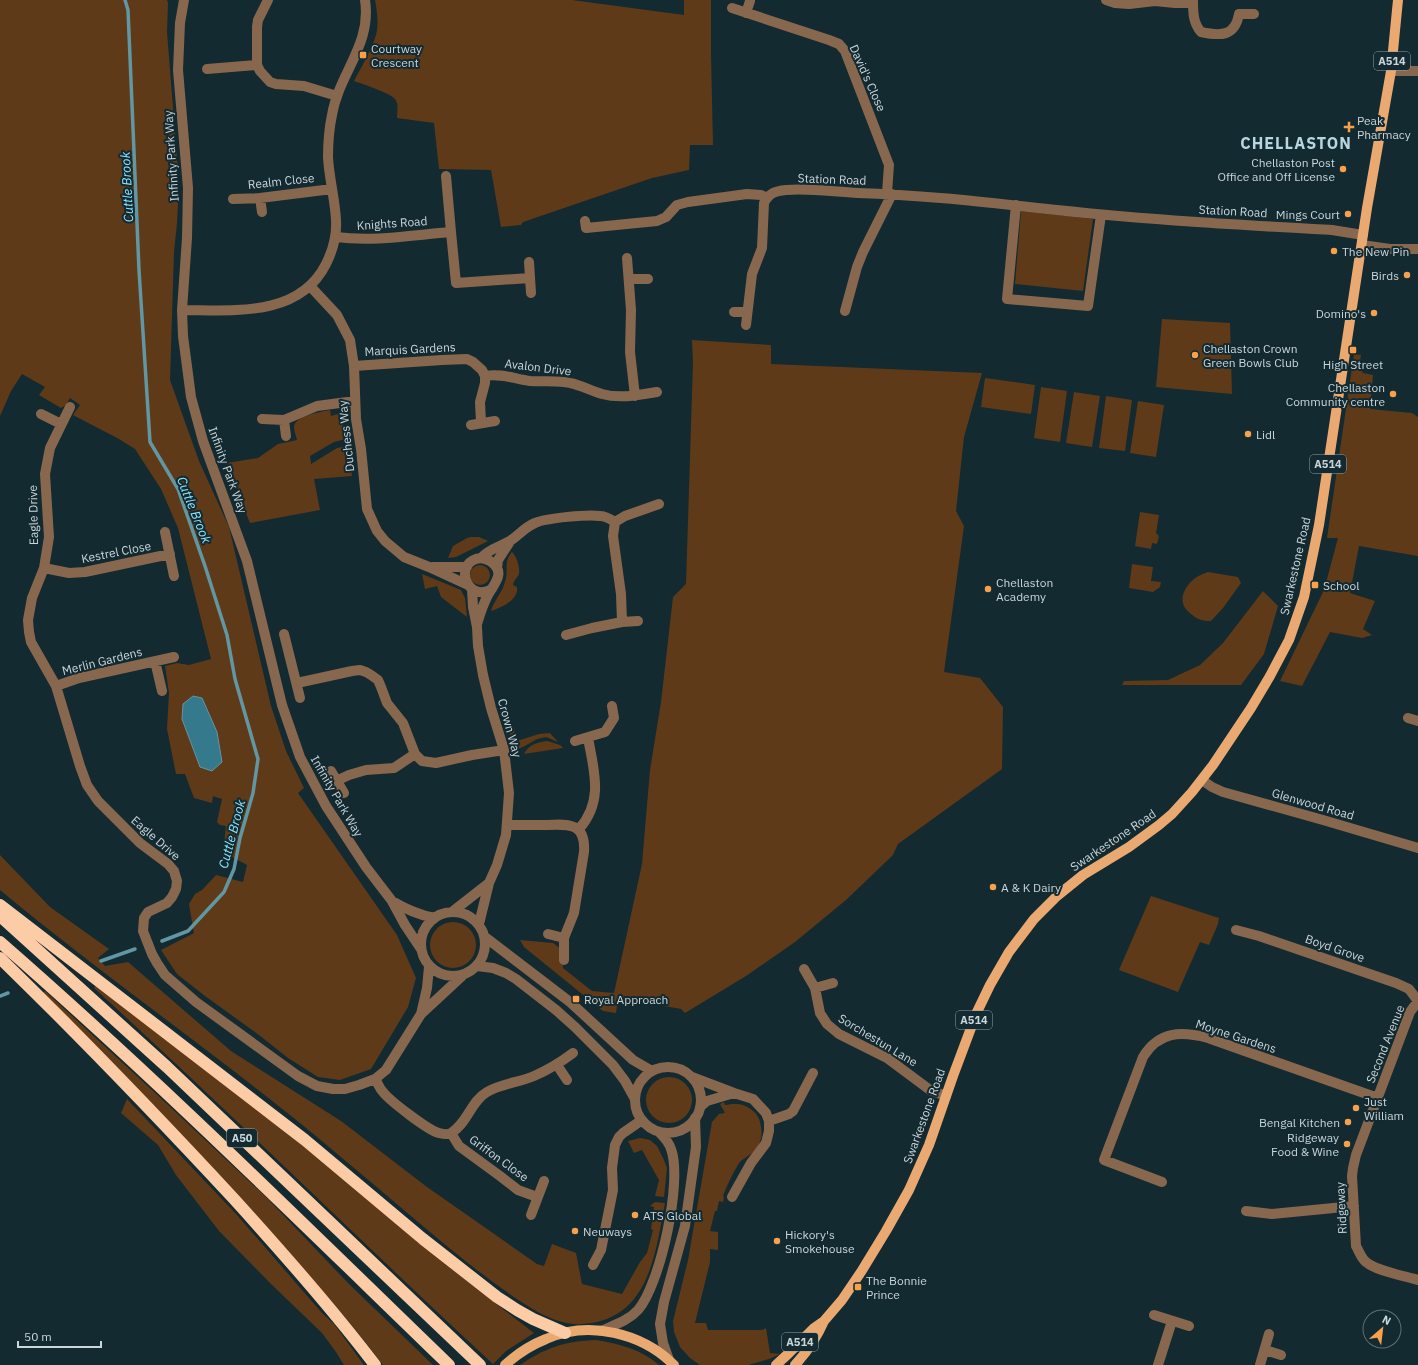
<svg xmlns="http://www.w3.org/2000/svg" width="1418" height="1365" font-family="'IBM Plex Sans',sans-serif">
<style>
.green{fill:#5e3a18}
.water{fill:#357a8c;stroke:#6196a3}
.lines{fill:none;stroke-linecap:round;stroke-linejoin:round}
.stream{stroke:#6196a3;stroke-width:3.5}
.minor{stroke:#87684e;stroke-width:10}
.major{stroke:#eaa971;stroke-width:10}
.highway{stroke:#fbcca5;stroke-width:12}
.poi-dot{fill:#f9a04c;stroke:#132a31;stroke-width:1.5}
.labels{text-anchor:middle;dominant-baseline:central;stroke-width:4;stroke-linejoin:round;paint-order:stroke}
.shield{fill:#132a31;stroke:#92a2a7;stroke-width:1}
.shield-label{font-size:11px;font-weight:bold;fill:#c9d6da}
.poi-label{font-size:12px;fill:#c9d6da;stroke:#132a31;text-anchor:start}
.street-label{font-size:12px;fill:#c9d6da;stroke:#132a31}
.water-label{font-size:13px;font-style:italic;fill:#8ce5fd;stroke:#132a31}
.district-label{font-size:16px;font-weight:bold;letter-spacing:1px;fill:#b9d5dd;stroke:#132a31}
</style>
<rect width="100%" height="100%" fill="#132a31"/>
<!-- green -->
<path class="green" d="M 0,0 L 167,0 L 168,3 L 167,32 L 179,183 L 177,223 L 174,252 L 170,380 L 199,461 L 229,527 L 271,706 L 286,751 L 304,788 L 298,793 L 397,935 L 416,978 L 408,1007 L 371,1069 L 340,1080 L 318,1077 L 288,1058 L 259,1035 L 205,996 L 177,974 L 161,950 L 198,931 L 194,934 L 189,904 L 195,894 L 202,890 L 216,875 L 243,882 L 247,865 L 223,852 L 226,826 L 220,825 L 217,822 L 222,799 L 213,796 L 212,803 L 194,798 L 185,774 L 176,774 L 167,729 L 169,693 L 165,666 L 177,663 L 189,665 L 211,659 L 178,528 L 161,489 L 135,449 L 119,439 L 73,415 L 80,405 L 70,398 L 66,405 L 61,408 L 39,395 L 45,387 L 22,374 L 11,391 L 0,416 Z
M 375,0 L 572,0 L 684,15 L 684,0 L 711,0 L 711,55 L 713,145 L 690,145 L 689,170 L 652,178 L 523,222 L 521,225 L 501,227 L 491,170 L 439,169 L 434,123 L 397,118 C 397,112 399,104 395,99 C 390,93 363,84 354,81 C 362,66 371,51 376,35 C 379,24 377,11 375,0 Z
M 1021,211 L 1093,219 L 1083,291 L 1015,284 Z
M 1162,319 L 1230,323 L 1232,394 L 1156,387 Z
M 692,340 L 771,345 L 771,364 L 982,373 L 964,437 L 956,511 L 964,526 L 944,672 L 980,678 L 1003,707 L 1002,769 L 898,844 L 893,855 L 846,900 L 795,942 L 746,976 L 685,1013 L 681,1009 L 626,999 L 618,999 L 616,1013 L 603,1011 L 524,947 L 520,940 L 553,943 L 561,949 L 563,968 L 592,991 L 614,993 L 642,864 L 650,770 L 661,702 L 673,597 L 686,584 L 693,362 Z
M 1354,354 L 1361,355 L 1359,368 L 1363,373 L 1373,375 L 1370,409 L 1412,413 L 1418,417 L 1418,556 L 1359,546 L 1350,593 L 1375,601 L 1363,629 L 1372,635 L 1362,638 L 1330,632 L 1302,686 L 1280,681 L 1324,590 L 1338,538 L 1327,538 Z
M 985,378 L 1035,385 L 1031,414 L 981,407 Z
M 1041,387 L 1067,391 L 1060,442 L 1034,438 Z
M 1074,392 L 1100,396 L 1092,447 L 1066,443 Z
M 1106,396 L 1132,400 L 1125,451 L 1099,448 Z
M 1138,401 L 1164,405 L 1156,457 L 1130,453 Z
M 330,410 L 331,416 L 341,413 L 346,439 L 334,442 L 310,456 L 311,464 L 337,448 L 348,446 L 352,476 L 314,479 L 320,510 L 250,523 L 233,481 L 227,463 L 258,458 L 278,444 L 297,440 C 296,436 294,431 294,427 C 294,416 321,412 330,410 Z
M 1140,512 L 1159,515 L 1156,533 L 1159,536 L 1157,544 L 1152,543 L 1151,549 L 1135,546 Z
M 471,537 L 479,537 L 488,541 L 456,557 L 448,558 L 453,546 L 467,538 Z
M 512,552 C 517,557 520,567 519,574 C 517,578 514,580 513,585 L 517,587 C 519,600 501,608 491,611 C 494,600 502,593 505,582 C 509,570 503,562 512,552 Z
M 1132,564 L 1153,567 L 1151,581 L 1161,582 L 1160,587 L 1153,592 L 1129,588 Z
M470 575a10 10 0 1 1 20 0a10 10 0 1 1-20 0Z
M 1208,572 L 1238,577 L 1241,583 L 1223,608 L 1211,621 C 1202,621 1198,620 1191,614 C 1177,604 1182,589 1194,579 C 1197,576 1203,574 1208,572 Z
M 422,574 L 461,590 L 465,598 L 467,617 L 441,597 L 437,586 L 425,589 Z
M 1263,591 L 1278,606 L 1264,654 L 1241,685 L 1122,685 L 1124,681 L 1168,680 L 1200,665 L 1223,643 Z
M 514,727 L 515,738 L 518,740 L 520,740 L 539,734 L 550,733 L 558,742 L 546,737 L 537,739 L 523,747 L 514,750 L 508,728 Z
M 547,741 L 560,745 L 563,748 L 524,754 C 528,745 538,742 547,741 Z
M 0,855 L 50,907 L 109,949 L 98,958 L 105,966 L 128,962 L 231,1051 L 341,1121 L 427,1187 L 537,1264 L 544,1266 L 552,1244 L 576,1253 L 582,1284 L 622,1294 L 640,1262 L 647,1253 L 653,1230 L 651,1229 L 654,1207 L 650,1206 L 655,1202 L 665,1203 C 655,1255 649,1320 582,1324 C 559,1326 535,1311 517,1299 C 484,1277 454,1252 424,1227 C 375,1186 327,1144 276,1104 C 185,1032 89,964 0,890 Z
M 1151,896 L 1219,918 L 1218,924 L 1209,945 L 1200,942 L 1178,992 L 1119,970 Z
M430 945a23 23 0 1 1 46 0a23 23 0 1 1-46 0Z
M 97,984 L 279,1125 L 468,1282 L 534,1333 L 506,1351 L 493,1364 C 359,1240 229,1111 94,988 Z
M 45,991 L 166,1103 L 267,1198 L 349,1284 L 433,1365 L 383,1365 C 345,1314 302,1267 260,1220 C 189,1142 117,1067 43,993 Z
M646 1100a23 23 0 1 1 46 0a23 23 0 1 1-46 0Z
M 127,1099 L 237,1215 L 322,1313 L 334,1324 L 364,1365 L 344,1365 L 336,1352 L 322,1333 L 271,1284 L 219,1231 L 176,1175 L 158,1145 L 121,1113 Z
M 724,1102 L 725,1105 C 736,1103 744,1103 753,1111 C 758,1115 760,1120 761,1127 C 763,1137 760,1147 751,1154 C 747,1157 742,1159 739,1163 C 733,1173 727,1185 723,1196 L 724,1197 L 723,1202 L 719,1201 L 717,1211 L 715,1211 L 710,1231 L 718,1232 L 718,1250 L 710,1249 L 710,1262 L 695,1323 L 706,1323 L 708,1330 L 762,1330 L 766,1328 L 770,1353 L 780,1354 L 769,1359 L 748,1365 L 700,1365 L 690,1358 L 680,1347 L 674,1332 L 673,1321 L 688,1260 L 712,1122 L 719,1114 L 725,1113 L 720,1104 Z
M 640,1138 L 650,1140 L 657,1146 L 664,1160 L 667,1168 L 664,1197 L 655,1196 L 659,1180 L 642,1150 L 634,1153 L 628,1141 Z
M 596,1340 C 619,1344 641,1349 659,1365 L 520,1365 C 545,1348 565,1341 596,1340 Z"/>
<!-- water -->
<path class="water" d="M 193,696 L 202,698 L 217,732 L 222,762 L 212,771 L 200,767 L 182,719 L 183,704 Z"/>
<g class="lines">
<!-- stream -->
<path class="stream" d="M 125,0 L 128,10 L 139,270 L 150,442 L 178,489 L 205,566 L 227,635 L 235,679 L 258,759 L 253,793 L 240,838 L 234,869 L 224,892 L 188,931 L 162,941
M 101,961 L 135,949
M 0,996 L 8,993"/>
<!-- minor -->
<path class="minor" d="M 184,0 L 180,23 L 178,70 L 188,188 L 187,238 L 182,310 L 183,336 L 191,397 L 203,441 L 247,561 L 282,705 L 300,757 L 326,806 L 366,867 L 392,901 L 405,925 L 421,949
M 268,0 L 258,20 L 257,27 L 257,65 L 260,71 L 270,82 L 276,84 L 304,86 L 337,96
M 1106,0 L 1115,3 L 1129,4 L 1155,1 L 1175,3 L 1193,3
M 1193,0 C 1193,12 1193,23 1201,32 C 1220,36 1235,37 1239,14 L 1254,14
M 732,8 L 829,40 L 839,44 L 845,51 L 889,165 L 887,193
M 746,13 L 750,1
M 207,69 L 257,65
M 1391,71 L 1418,71
M 260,198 L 262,212
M 233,199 L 260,198 L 332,189
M 1016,205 L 1007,299 L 1088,306 L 1101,215
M 585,221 L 586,228 L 657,221 L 666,217 L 677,205 L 688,202 L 747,194 L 761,195 L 767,198
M 451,232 L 456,283 L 530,278
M 336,237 C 374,242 413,235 451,232 L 446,176
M 1362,245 L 1390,249 L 1418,249
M 627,258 L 631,310 L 630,352 L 635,396
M 529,262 L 531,293
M 629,279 L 648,279
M 310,286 L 337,315 L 350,340 L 354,366 L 356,419 L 361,449 L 367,509 L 377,531 L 385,541 L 404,557 L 429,567 L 468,585
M 182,310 C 232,310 299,318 326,264 C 333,250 337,236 336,220 C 335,199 329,178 328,157 C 328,143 329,129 332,115 C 339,73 372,45 365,0
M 845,311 L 857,267 L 863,252 L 892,194
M 734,312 L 747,312
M 746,325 L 752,274 L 762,248 L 764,203 C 769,193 775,191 786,190 C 810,188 834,192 858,193 C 925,195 991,203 1057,210 C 1149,220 1241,225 1332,230 L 1363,235
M 354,366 L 442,360 L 467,359 L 473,362 L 482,370 L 485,376 L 485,383 L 480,402 L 481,423
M 485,376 C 501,373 515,379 530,381 C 544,382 557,380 570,383 C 581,385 591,391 602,394 C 620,399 639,395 657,392
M 70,407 L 50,448 L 45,474 L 49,537 L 44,568 L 32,598 L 28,620 L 29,632 L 31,642 L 56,686 L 80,766 L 87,785 L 98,801 L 140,843 L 168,864 L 174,871 L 177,881 L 176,889 L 172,897 L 167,903 L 148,912 L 144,918 L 143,931 L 152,954 L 157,963 L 165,975 L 196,1002 L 298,1076 L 317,1086 L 333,1089 L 345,1089 L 359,1085 L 375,1079 L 386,1070 L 421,1014 L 462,976
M 41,414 L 61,424
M 262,419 L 284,420 L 317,406 L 355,401
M 284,420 L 286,436
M 471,425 L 495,421
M 615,522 L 625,516 L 659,504
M 165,532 L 174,576
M 481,558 C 489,549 499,547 510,541 C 519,535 525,527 535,523 C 546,518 589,514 600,516 C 606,516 610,519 615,522 L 613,536 L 621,594 L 622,622 L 592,628 L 566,635
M 433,567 L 467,567
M 44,568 L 69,573 L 85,572 L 170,554
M 497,568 L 498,560 L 511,540
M 472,589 L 473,607 L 477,627 L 478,646 L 483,675 L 491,708 L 504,750 L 509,793 L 506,835 L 497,865 L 489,883 L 479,924
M 622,622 L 638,621
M 477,624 C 480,614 483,604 488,595 C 494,584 507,572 490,561 C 486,559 481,557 476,559 C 454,566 468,603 492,589
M 284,634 L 300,698
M 155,661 L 162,691
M 297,683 L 352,671 L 360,670 L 366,672 L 371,675 L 378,680 L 381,687 L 387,703 L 403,723 L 415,754 L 422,761 L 436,763 L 472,755 L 504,750
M 56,686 L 79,678 L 174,657
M 1408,718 L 1418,721
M 575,741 L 605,732 L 614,718 L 612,706
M 331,771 L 344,793
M 1202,780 L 1212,787 L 1223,792 L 1323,820 L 1418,848
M 336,781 L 349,775 L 366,770 L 394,768 L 415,754
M 507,825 C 520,825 532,825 545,825 C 568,824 586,822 584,852 L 574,913 L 564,938 L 564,960
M 579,829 C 604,801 594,771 588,738
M 392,901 C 406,909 418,915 435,918
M421 944a32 32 0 1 1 64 0a32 32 0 1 1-64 0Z
M 452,912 L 489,883
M 1236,930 L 1259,936 L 1396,983 L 1409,989 L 1418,1001
M 548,934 L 564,938
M 485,937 L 570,1002 L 633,1060 L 652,1071
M 477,966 L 493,968 L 506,973 L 516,979 L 556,1010 L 575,1027 L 613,1065 L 625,1081 L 635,1099
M 804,969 L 815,988 L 820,1013 L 827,1024 L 839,1034 L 887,1058 L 930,1090 L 946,1096
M 815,988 L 833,983
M 1418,1001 L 1410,1012 L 1356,1155 L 1353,1168 L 1352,1176 L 1356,1246 C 1359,1251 1361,1258 1366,1262 C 1376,1271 1405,1276 1418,1280
M 421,1014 L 427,988 L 429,967
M 557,1065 L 567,1080
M635 1100a33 33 0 1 1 66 0a33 33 0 1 1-66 0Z
M 692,1077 L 734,1093 L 753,1099 L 766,1113 L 769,1121 L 769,1131 L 766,1143 L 751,1163 L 732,1197
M 375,1079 C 378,1083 379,1088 383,1092 C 390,1101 429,1131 439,1133 C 443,1134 448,1135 451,1133 C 467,1124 471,1101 487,1092 C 502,1083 518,1083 534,1076 C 548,1070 561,1062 573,1053
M 700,1107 L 707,1101 L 734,1093
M 769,1121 L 789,1114 L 793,1111 L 813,1073
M 451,1133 L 459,1146 L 500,1176 L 518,1190 L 537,1197
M 1162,1182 L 1104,1160 L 1143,1057 C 1159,1031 1181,1031 1208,1038 L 1378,1098
M 1246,1211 L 1272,1214 L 1354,1206
M 531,1215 L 544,1181
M 593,1265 L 601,1250 L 613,1190 L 612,1168 L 615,1145 L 619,1137 L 623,1133 L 642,1120
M 1154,1315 L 1189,1326
M 601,1331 C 614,1325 628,1321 638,1310 C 660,1285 683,1181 671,1149 C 669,1142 664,1137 659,1132
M 1265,1350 L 1281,1355
M 669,1360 L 663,1343 L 660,1324 L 664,1302 L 685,1226 L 696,1147 L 695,1118
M 1158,1365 L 1172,1321
M 1260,1365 L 1269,1334"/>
<!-- major -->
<path class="major" d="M 505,1365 C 517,1354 531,1345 546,1339 C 589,1320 642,1333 674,1365
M 776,1365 L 788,1354 L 814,1328 L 824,1321 L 842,1300 L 861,1272 L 886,1231 L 909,1190 L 929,1145 L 953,1076 L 977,1012 L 990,985 L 1009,952 L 1034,919 L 1057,896 L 1083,875 L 1129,847 L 1159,825 L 1172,814 L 1192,792 L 1213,765 L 1251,708 L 1270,676 L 1289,640 L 1304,597 L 1319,525 L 1367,208 L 1391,71 L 1398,0
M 795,1365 C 807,1352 817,1337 824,1321"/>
<!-- highway -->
<path class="highway" d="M 0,905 L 305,1140 L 423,1239 L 497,1297 L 517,1310 L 533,1319 L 565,1333
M 0,916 L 167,1067 L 480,1365
M 0,942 C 155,1077 301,1222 449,1365
M 0,958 C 80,1036 158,1117 234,1199 C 283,1253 331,1307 375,1365"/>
</g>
<!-- markers -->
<g class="poi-dot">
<rect x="359" y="51" width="8" height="8" rx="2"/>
<path d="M1347 121h4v4h4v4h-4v4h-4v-4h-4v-4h4z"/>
<circle cx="1343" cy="169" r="4"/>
<circle cx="1348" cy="214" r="4"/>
<circle cx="1334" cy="251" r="4"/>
<circle cx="1407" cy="275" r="4"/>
<circle cx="1374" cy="313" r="4"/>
<rect x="1349" y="346" width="8" height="8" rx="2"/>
<circle cx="1195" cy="355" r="4"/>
<circle cx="1393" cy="394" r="4"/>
<circle cx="1248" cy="434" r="4"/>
<rect x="1311" y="581" width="8" height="8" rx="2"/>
<circle cx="988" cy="589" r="4"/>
<circle cx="993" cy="887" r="4"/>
<rect x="572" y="995" width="8" height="8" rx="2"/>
<circle cx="1356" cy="1108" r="4"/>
<circle cx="1348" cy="1122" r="4"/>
<circle cx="1347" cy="1144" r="4"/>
<circle cx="635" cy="1215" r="4"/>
<circle cx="575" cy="1231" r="4"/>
<circle cx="777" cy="1241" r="4"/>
<rect x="854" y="1283" width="8" height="8" rx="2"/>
</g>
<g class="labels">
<!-- shield labels -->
<g class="shield">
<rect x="1374" y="52" width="36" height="18" rx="3"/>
<rect x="1310" y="455" width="36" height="18" rx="3"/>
<rect x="956" y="1011" width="36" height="18" rx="3"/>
<rect x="227" y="1129" width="30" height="18" rx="3"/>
<rect x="782" y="1333" width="36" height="18" rx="3"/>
</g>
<g class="shield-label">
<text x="1392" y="61">A514</text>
<text x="1328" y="464">A514</text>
<text x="974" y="1020">A514</text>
<text x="242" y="1138">A50</text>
<text x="800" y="1342">A514</text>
</g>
<!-- poi labels -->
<g class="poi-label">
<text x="371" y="48">Courtway<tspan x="371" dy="14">Crescent</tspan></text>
<text x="1357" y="120">Peak<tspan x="1357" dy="14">Pharmacy</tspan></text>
<text x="1335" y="162" text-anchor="end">Chellaston Post<tspan x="1335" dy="14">Office and Off License</tspan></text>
<text x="1340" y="214" text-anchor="end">Mings Court</text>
<text x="1342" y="251">The New Pin</text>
<text x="1399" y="275" text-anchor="end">Birds</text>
<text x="1366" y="313" text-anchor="end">Domino's</text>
<text x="1203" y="348">Chellaston Crown<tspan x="1203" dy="14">Green Bowls Club</tspan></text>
<text x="1353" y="364" text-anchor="middle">High Street</text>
<text x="1385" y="387" text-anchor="end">Chellaston<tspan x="1385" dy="14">Community centre</tspan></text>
<text x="1256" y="434">Lidl</text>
<text x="996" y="582">Chellaston<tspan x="996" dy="14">Academy</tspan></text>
<text x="1323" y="585">School</text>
<text x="1001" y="887">A &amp; K Dairy</text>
<text x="584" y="999">Royal Approach</text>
<text x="1364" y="1101">Just<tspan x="1364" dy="14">William</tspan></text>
<text x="1340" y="1122" text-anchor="end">Bengal Kitchen</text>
<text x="1339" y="1137" text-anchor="end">Ridgeway<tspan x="1339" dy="14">Food &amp; Wine</tspan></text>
<text x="643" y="1215">ATS Global</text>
<text x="583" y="1231">Neuways</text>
<text x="785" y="1234">Hickory's<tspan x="785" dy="14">Smokehouse</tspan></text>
<text x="866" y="1280">The Bonnie<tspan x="866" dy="14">Prince</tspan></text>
</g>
<!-- street labels -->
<g class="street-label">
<text transform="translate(868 78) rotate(66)">David's Close</text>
<text transform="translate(171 156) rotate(-94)">Infinity Park Way</text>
<text transform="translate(832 179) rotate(2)">Station Road</text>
<text transform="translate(281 181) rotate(-6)">Realm Close</text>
<text transform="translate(1233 211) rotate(3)">Station Road</text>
<text transform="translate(392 223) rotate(-4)">Knights Road</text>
<text transform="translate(410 349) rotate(-3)">Marquis Gardens</text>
<text transform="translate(538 367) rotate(7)">Avalon Drive</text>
<text transform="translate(346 436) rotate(-96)">Duchess Way</text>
<text transform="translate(228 470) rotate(70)">Infinity Park Way</text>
<text transform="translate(33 515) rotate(-91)">Eagle Drive</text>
<text transform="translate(116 552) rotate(-11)">Kestrel Close</text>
<text transform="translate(1295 566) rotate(-77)">Swarkestone Road</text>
<text transform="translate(102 661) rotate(-14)">Merlin Gardens</text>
<text transform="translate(510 728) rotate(75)">Crown Way</text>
<text transform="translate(337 796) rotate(60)">Infinity Park Way</text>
<text transform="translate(1313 804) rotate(16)">Glenwood Road</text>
<text transform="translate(156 838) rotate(41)">Eagle Drive</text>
<text transform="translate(1113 840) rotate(-34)">Swarkestone Road</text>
<text transform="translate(1335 948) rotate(19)">Boyd Grove</text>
<text transform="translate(1236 1036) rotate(18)">Moyne Gardens</text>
<text transform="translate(878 1040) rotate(31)">Sorchestun Lane</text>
<text transform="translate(1385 1044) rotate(-68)">Second Avenue</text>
<text transform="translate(924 1116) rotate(-70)">Swarkestone Road</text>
<text transform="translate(499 1158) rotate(36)">Griffon Close</text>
<text transform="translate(1341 1208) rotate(-93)">Ridgeway</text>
</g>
<!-- water labels -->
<g class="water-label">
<text transform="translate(127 187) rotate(-93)">Cuttle Brook</text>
<text transform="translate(194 510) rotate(68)">Cuttle Brook</text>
<text transform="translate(232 834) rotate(-75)">Cuttle Brook</text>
</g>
<!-- district labels -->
<g class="district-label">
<text x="1296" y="143">CHELLASTON</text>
</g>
</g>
<!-- north arrow -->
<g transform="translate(1382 1329) rotate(28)"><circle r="19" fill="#132a31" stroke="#5c6f75"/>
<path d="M0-3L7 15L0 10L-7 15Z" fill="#f9a04c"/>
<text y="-6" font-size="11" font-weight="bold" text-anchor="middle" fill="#c9d6da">N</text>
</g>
<!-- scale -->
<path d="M18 1341v6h83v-6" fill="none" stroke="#c9d6da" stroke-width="2"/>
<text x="24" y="1341" font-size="12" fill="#c9d6da" stroke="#132a31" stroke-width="3" paint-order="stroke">50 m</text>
</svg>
